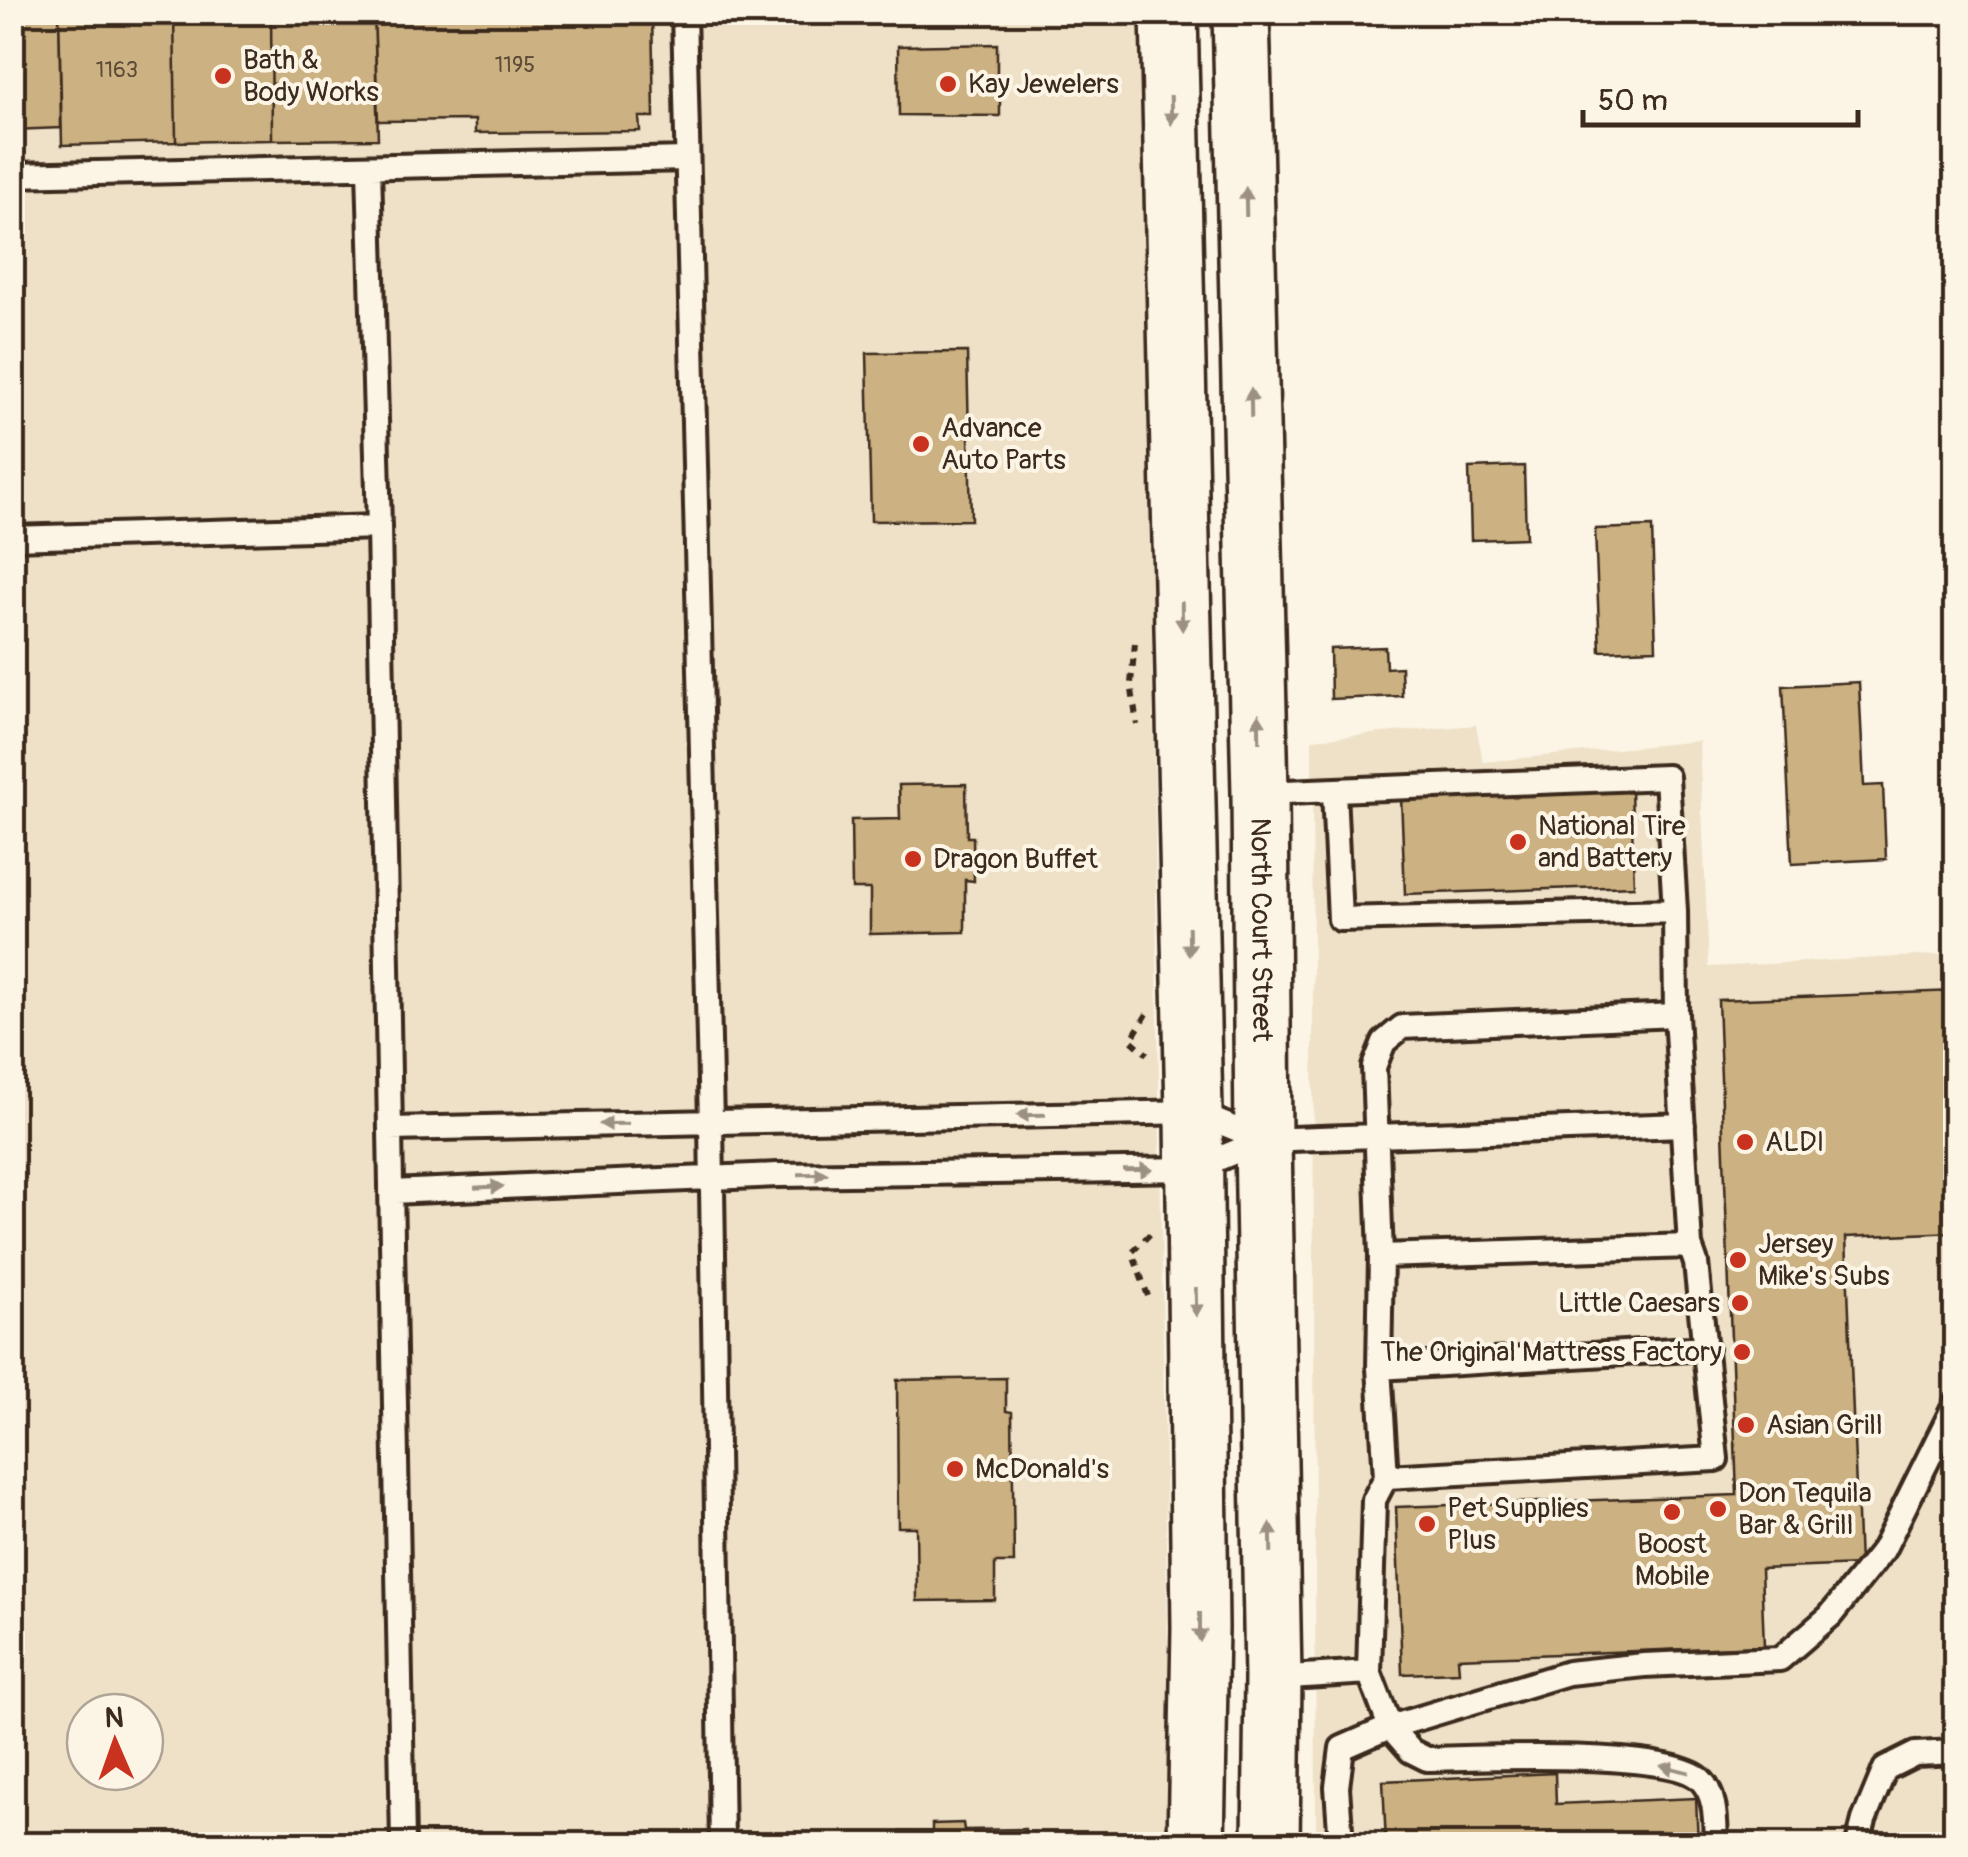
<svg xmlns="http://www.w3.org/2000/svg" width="1968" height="1857" font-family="Pangolin,sans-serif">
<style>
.built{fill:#eee1c7;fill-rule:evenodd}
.building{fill:#ccb182;stroke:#3b2a1e;stroke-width:2.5}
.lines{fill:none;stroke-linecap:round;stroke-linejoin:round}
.service-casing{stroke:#3b2a1e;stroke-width:30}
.primary-casing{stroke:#3b2a1e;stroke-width:62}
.path{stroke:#3b2a1e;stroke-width:6;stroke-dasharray:8 8;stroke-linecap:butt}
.service{stroke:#fcf5e5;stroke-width:22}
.primary{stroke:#fcf5e5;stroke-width:55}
.oneway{fill:#9c9082}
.poi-dot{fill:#c8321e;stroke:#fcf5e5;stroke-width:4}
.labels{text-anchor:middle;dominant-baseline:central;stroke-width:8;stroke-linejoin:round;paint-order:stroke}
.number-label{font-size:22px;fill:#5f4c37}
.poi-label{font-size:28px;fill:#3b2a1e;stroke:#fcf5e5;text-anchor:start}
.street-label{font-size:28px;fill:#3b2a1e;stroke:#fcf5e5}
</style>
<rect width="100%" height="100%" fill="#fcf5e5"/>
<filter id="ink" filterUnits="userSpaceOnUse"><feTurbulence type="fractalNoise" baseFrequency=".01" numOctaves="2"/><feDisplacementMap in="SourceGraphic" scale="20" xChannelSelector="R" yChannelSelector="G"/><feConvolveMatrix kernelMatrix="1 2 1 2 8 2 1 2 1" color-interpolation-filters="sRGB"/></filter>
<g filter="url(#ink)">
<!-- built -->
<path class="built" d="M 12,13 L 1142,13 L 1171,1844 L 13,1844 ZM 85,1712 L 145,1712 L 145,1772 L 85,1772 Z
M 1476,725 L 1483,762 L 1699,741 L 1709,967 L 1955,954 L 1955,1844 L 1316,1844 L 1312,739 Z"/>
<!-- building -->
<path class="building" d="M 12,12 L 59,12 L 61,128 L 12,130 Z
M 59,12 L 174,12 L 176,142 L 62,145 Z
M 174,12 L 271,12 L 272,140 L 176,142 Z
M 271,12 L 374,12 L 378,139 L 272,140 Z
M 374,12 L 652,12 L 654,117 L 639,117 L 640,131 L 475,133 L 475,120 L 378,121 Z
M 997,44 L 997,97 L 1000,97 L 1000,116 L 899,115 L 898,46 Z
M 967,352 L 971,520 L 871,521 L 867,353 Z
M 1524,466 L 1526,538 L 1471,540 L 1469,468 Z
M 1652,527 L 1656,649 L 1600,651 L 1595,529 Z
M 1385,647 L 1386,668 L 1401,667 L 1402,696 L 1331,699 L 1330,649 Z
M 1859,682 L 1864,786 L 1883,785 L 1886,859 L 1792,864 L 1783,686 Z
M 966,784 L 967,837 L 973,837 L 974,881 L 965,880 L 965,932 L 870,934 L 870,889 L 852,889 L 851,820 L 900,819 L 899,785 Z
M 1631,789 L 1634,886 L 1405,894 L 1401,797 Z
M 1956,991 L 1956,1232 L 1846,1237 L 1859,1565 L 1761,1569 L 1764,1646 L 1458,1658 L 1459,1672 L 1402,1674 L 1396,1507 L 1737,1495 L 1718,1000 Z
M 1006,1378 L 1006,1411 L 1012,1412 L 1014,1563 L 995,1563 L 995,1600 L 917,1601 L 916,1527 L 898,1527 L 897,1380 Z
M 1555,1773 L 1556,1804 L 1696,1798 L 1698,1844 L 1386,1844 L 1383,1781 Z
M 963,1823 L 964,1830 L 1025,1829 L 1026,1844 L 901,1844 L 901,1832 L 932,1832 L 932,1824 Z
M 1956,1835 L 1956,1844 L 1861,1844 L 1860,1839 Z"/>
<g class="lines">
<defs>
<path id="service" d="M 684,12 L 711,1122 L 722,1844
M 369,168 L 379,527 L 403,1844
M 12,175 L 687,159
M 12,538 L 379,527
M 1334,791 L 1340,919 L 1675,911
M 1260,793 L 1667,777 L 1675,911 L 1676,1015 L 1690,1246 L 1696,1263 L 1716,1459 L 1386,1477
M 1676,1015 L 1402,1027 L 1384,1042 L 1374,1067 L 1381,1256 L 1379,1368 L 1386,1477 L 1374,1500 L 1369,1672 L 1390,1727 L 1411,1751 L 1427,1759 C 1478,1758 1667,1749 1700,1779 C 1717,1795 1715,1823 1716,1844
M 390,1129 L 1194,1112 L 1263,1140
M 391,1192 L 778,1175 L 1194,1169 L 1263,1140 L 1683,1125
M 1381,1256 L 1690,1246
M 1379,1368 L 1706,1348
M 1273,1678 L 1369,1672
M 1341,1844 L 1337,1787 L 1342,1748 L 1390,1727 L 1568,1673 L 1644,1665 L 1780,1659 L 1830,1616 L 1883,1550 L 1956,1403
M 1858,1844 L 1864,1820 L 1885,1769 L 1915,1754 L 1956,1752"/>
<g id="primary">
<path d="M 1169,12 L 1194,1112 L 1200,1628 L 1196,1844"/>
<path id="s1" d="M 1241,12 L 1260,793 L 1263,1140 L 1273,1678 L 1271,1844"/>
</g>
</defs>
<!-- service casing -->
<use href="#service" class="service-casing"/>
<!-- primary casing -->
<use href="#primary" class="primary-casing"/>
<!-- path -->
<path class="path" d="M 1135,643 L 1131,683 L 1137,725
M 1147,1014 L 1131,1040 L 1147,1054
M 1148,1296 L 1132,1252 L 1150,1234"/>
<!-- service -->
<use href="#service" class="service"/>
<!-- primary -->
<use href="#primary" class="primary"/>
</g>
<!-- one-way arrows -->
<defs><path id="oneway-solid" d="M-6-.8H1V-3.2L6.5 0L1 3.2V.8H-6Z" transform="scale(2.5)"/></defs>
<g class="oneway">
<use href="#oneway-solid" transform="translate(1171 110) rotate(89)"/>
<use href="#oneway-solid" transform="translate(1246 202) rotate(-91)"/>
<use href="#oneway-solid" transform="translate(1251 403) rotate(-91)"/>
<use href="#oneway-solid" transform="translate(1182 616) rotate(89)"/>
<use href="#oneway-solid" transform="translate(1259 728) rotate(-91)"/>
<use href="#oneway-solid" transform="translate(1189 941) rotate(89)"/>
<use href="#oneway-solid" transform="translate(1031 1115) rotate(179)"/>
<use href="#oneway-solid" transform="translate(614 1124) rotate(179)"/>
<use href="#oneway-solid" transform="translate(1138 1170) rotate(-1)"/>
<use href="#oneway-solid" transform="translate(813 1174) rotate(-1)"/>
<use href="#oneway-solid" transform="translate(489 1187) rotate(-3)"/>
<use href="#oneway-solid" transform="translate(1196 1302) rotate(89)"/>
<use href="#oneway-solid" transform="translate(1271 1538) rotate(-91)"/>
<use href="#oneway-solid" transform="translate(1200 1627) rotate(90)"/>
<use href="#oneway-solid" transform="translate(1675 1769) rotate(-166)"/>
</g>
</g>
<!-- markers -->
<g class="poi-dot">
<circle cx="223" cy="76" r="10"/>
<circle cx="948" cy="84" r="10"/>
<circle cx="921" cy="444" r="10"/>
<circle cx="1518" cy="842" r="10"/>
<circle cx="913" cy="859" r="10"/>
<circle cx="1745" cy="1142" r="10"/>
<circle cx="1738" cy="1260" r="10"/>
<circle cx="1740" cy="1303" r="10"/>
<circle cx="1742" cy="1352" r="10"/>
<circle cx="1746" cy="1425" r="10"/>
<circle cx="955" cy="1469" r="10"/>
<circle cx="1718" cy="1509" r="10"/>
<circle cx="1672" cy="1512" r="10"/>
<circle cx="1427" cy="1524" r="10"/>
</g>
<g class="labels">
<!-- number labels -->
<g class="number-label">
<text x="515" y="65">1195</text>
<text x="117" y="70">1163</text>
</g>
<!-- poi labels -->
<g class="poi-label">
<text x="243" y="60">Bath &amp;<tspan x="243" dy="32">Body Works</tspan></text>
<text x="968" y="84">Kay Jewelers</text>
<text x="941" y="428">Advance<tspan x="941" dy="32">Auto Parts</tspan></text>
<text x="1538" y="826">National Tire<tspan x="1538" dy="32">and Battery</tspan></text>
<text x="933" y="859">Dragon Buffet</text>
<text x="1765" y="1142">ALDI</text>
<text x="1758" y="1244">Jersey<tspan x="1758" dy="32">Mike's Subs</tspan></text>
<text x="1720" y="1303" text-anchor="end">Little Caesars</text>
<text x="1722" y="1352" text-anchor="end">The Original Mattress Factory</text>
<text x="1766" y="1425">Asian Grill</text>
<text x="975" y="1469">McDonald's</text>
<text x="1738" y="1493">Don Tequila<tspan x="1738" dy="32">Bar &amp; Grill</tspan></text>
<text x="1447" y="1508">Pet Supplies<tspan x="1447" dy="32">Plus</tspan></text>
<text x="1672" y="1544" text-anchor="middle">Boost<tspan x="1672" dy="32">Mobile</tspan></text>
</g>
<!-- street labels -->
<g class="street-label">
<text stroke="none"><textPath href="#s1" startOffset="918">North Court Street</textPath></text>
</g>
</g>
<!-- margin -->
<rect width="1968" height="1857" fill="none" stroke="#fcf5e5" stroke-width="50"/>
<rect x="25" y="25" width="1918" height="1807" fill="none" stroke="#3b2a1e" stroke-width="4" filter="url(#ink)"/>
<!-- north arrow -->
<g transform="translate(115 1742) rotate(358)"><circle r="48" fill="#fcf5e5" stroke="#afa495" stroke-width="2.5"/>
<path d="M0-8L18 38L0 25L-18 38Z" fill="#c8321e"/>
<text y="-15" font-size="28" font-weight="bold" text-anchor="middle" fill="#3b2a1e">N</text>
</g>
<!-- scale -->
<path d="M1583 110v15h275v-15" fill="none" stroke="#3b2a1e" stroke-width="5"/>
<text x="1598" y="110" font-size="30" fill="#3b2a1e" stroke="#fcf5e5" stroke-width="8" paint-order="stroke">50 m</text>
</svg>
